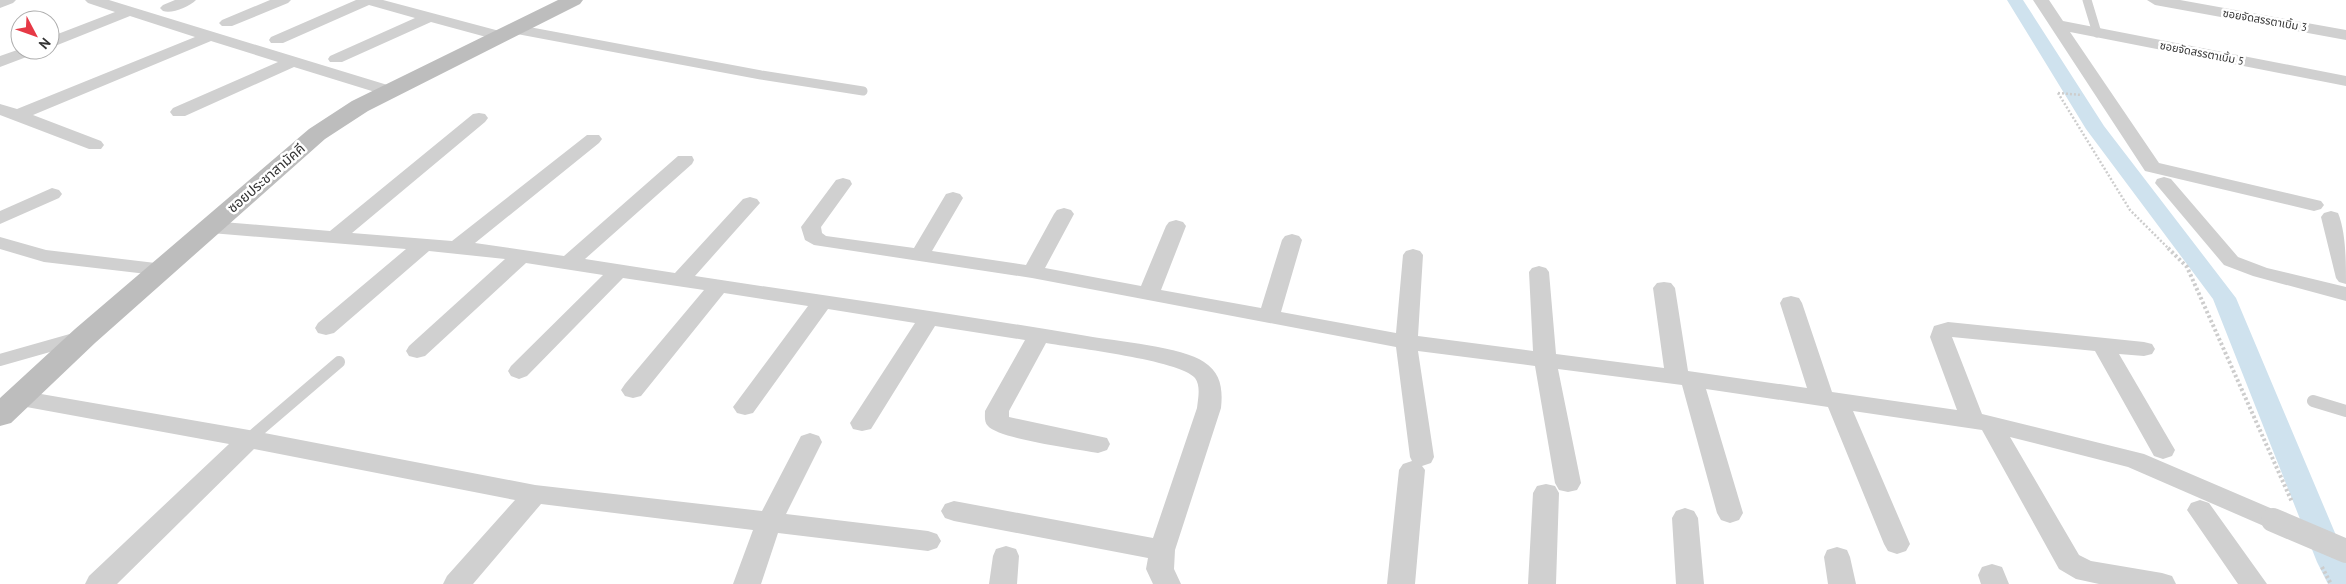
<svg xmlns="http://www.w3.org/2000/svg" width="2346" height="584" font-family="'PT Sans','Noto Sans Thai',sans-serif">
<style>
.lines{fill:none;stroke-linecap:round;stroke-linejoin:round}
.canal{fill:#cfe2ee;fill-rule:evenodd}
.path-far1{stroke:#cdcdcd;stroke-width:2.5;stroke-dasharray:2 2;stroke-linecap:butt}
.path{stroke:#cdcdcd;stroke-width:4;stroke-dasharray:2.5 2.5;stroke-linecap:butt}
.lane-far1{stroke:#d0d0d0;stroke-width:9}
.lane{stroke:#d0d0d0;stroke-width:12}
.street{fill:#d0d0d0;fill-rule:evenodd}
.secondary{fill:#bdbdbd;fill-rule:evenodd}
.street-bridge{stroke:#d0d0d0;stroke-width:24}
.labels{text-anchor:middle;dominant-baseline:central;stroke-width:5;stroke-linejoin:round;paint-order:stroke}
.far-street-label{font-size:11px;fill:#333;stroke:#fff}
.street-label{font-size:14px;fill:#333;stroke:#fff}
</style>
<rect width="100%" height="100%" fill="#fff"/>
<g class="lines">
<!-- canal -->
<path class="canal" d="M 2007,0 L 2023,0 L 2104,126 L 2236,298 L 2346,559 L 2346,584 L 2328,584 L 2317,562 L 2213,299 L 2086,129 Z"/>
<!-- path-far1 -->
<path class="path-far1" d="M 2058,93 L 2130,210 L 2169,249
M 2058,93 L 2082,95"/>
<!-- path -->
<path class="path" d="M 2168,248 L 2187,267 L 2292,502
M 2322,567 L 2331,584"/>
<!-- lane-far1 -->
<path class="lane-far1" d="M 2087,0 L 2097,33
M 515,29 L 761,75 L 863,91"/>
<!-- lane -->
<path class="lane" d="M 0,360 L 74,339
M 2313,401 L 2346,411
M 249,439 L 339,362"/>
<!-- street -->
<path class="street" d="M 0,0 L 16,0 L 13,3 L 0,8 Z
M 85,0 L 109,0 L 135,8 L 394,87 L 396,91 L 394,95 L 388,96 L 294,67 L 185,116 L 173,116 L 170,112 L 173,108 L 278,62 L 211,41 L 33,115 L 101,141 L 104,145 L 101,149 L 89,149 L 0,115 L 0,104 L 17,109 L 195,37 L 130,16 L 50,48 L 50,37 L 115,12 L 88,3 Z
M 175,0 L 196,0 C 189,7 172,14 163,11 L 160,8 L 163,5 Z
M 270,0 L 291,0 L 288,3 L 232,26 L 222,26 L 219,23 L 222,20 Z
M 356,0 L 383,0 L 507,33 L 509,36 L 507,39 L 501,41 L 431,22 L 342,62 L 330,62 L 328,59 L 330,56 L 415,18 L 369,5 L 283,43 L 271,43 L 269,40 L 271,37 Z
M 2033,0 L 2049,0 L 2063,21 L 2346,76 L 2346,86 L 2070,32 L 2159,163 L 2321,201 L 2324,205 L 2321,209 L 2314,211 L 2145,171 Z
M 2147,0 L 2180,0 L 2346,30 L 2346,40 L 2155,5 Z
M 20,49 L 39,50 L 37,53 L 0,67 L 0,56 Z
M 479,113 L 485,114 L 488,118 L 485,122 L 352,233 L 452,241 L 587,135 L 599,135 L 602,139 L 599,143 L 475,243 L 564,256 L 678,156 L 692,156 L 694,160 L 692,164 L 585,259 L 675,273 L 743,199 L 750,197 L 757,199 L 760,203 L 695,276 C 826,296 957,314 1087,336 C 1115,341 1183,347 1204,362 C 1221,373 1223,389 1221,408 L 1175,550 L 1174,569 L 1181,584 L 1153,584 L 1146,569 L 1148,558 L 954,521 L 945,518 L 941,511 L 945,504 L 954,501 L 1153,538 L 1197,408 C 1198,399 1201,386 1195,378 C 1180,360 1073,348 1046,343 L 1009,411 L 1009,417 L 1107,438 L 1110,444 L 1107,450 L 1098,453 C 1077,449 999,439 988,426 C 984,422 985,416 985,411 L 1025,340 L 935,326 L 871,429 L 862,431 L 853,429 L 850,423 L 915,323 L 828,309 L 753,413 L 745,415 L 737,413 L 733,407 L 808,306 L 724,293 L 641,396 L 633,398 L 625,396 L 621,390 L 625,384 L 704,290 L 623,278 L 527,376 L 519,379 L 511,376 L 508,371 L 511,366 L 603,275 L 526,263 L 425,356 L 417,358 L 409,356 L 406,351 L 409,346 L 505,259 L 429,251 L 334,333 L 326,335 L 318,333 L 315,328 L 318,323 L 406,249 L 211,233 L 204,231 L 201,227 L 204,223 L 211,221 L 330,231 L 473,114 Z
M 2164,177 L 2171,179 L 2238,257 L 2267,268 L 2346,287 L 2346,301 L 2253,276 L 2224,265 L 2155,183 L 2157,179 Z
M 843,178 L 850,180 L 852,184 L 821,227 L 822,233 L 826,236 L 914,248 L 946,194 L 953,192 L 960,194 L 963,198 L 932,251 L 1026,265 L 1054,214 L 1057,210 L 1064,208 L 1071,210 L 1074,214 L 1045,268 L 1141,286 L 1166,226 L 1169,222 L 1176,220 L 1183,222 L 1186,226 L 1161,290 L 1261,308 L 1282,240 L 1285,236 L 1292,234 L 1299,236 L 1302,240 L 1281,312 L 1396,333 L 1403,255 L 1406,251 L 1413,249 L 1420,251 L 1423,255 L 1418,336 L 1533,351 L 1529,272 L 1532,268 L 1539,266 L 1546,268 L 1549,272 L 1556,354 L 1664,368 L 1653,288 L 1657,283 L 1664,282 L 1671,283 L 1675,288 L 1688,371 L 1807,388 L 1780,303 L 1783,298 L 1791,296 L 1799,298 L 1802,303 L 1832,392 L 1957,410 L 1930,337 L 1934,326 L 1948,322 L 2144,342 L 2152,344 L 2155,349 L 2152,354 L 2144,356 L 2119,354 L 2175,450 L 2172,456 L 2163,459 L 2154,456 L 2095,351 L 1952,337 L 1982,414 L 2144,454 L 2282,513 L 2286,520 L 2282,527 L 2273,530 L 2128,467 L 2010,437 L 2079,555 L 2091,561 L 2162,573 L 2172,576 L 2176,584 L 2099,584 L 2076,579 L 2059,569 L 1982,430 L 1853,411 L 1910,544 L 1906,551 L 1897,554 L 1888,551 L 1884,544 L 1828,407 L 1706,389 L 1743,513 L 1739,520 L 1730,523 L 1721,520 L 1717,513 L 1682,385 L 1558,369 L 1581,483 L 1577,490 L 1568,492 L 1559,490 L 1555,483 L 1535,366 L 1418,351 L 1434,457 L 1431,463 L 1422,466 L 1425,470 L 1415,584 L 1387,584 L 1399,470 L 1403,464 L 1412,461 L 1410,457 L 1396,347 L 1032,278 L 814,245 L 805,240 L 801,227 L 836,180 Z
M 52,188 L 59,190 L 62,194 L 59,198 L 0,224 L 0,211 Z
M 2331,211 L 2338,213 C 2346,232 2346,262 2346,284 L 2339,282 L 2336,278 L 2321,217 L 2324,213 Z
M 0,237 L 46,250 L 164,264 L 171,266 L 174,270 L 171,274 L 164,276 L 44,262 L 0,249 Z
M 18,390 L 249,430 L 535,485 L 762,511 L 801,436 L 810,433 L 819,436 L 822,442 L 786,514 L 928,531 L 937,534 L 941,541 L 937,548 L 928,551 L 778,533 L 761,584 L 733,584 L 753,530 L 541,504 L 473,584 L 443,584 L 447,576 L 515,500 L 254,449 L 117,584 L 85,584 L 89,576 L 229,444 L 10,404 L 6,398 L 10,392 Z
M 1546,484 L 1555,486 L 1559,493 L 1556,584 L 1528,584 L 1533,493 L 1537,486 Z
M 2200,500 L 2209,503 L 2267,584 L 2238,584 L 2187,510 L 2191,503 Z
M 1685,508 L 1694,511 L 1698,518 L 1704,584 L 1676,584 L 1672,518 L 1676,511 Z
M 1006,546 L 1016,549 L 1019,556 L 1017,584 L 989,584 L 993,556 L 996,549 Z
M 1837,547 L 1847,550 L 1850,557 L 1856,584 L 1828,584 L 1824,557 L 1827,550 Z
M 1992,564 L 2002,567 L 2009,584 L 1981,584 L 1978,575 L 1982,567 Z"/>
<!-- secondary -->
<path class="secondary" d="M 558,0 L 583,0 L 580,4 L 368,111 L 325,139 L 95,343 L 11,423 L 0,426 L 0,398 L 75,329 L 309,129 L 352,101 Z"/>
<!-- street-bridge -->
<path class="street-bridge" d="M 2273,520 L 2346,551"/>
</g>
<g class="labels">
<!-- far-street labels -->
<g class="far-street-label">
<text transform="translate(2265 20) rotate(10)">ซอยจัดสรรตาเบิ้ม 3</text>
<text transform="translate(2202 53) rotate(11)">ซอยจัดสรรตาเบิ้ม 5</text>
</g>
<!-- street labels -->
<g class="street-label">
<text transform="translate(266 178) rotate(-41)">ซอยประชาสามัคคี</text>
</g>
</g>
<!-- north arrow -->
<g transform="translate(35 35) rotate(131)"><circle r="24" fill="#ffffff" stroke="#adadad"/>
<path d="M0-4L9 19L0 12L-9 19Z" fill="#e63946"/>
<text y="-8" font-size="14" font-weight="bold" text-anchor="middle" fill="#333333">N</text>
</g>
</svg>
